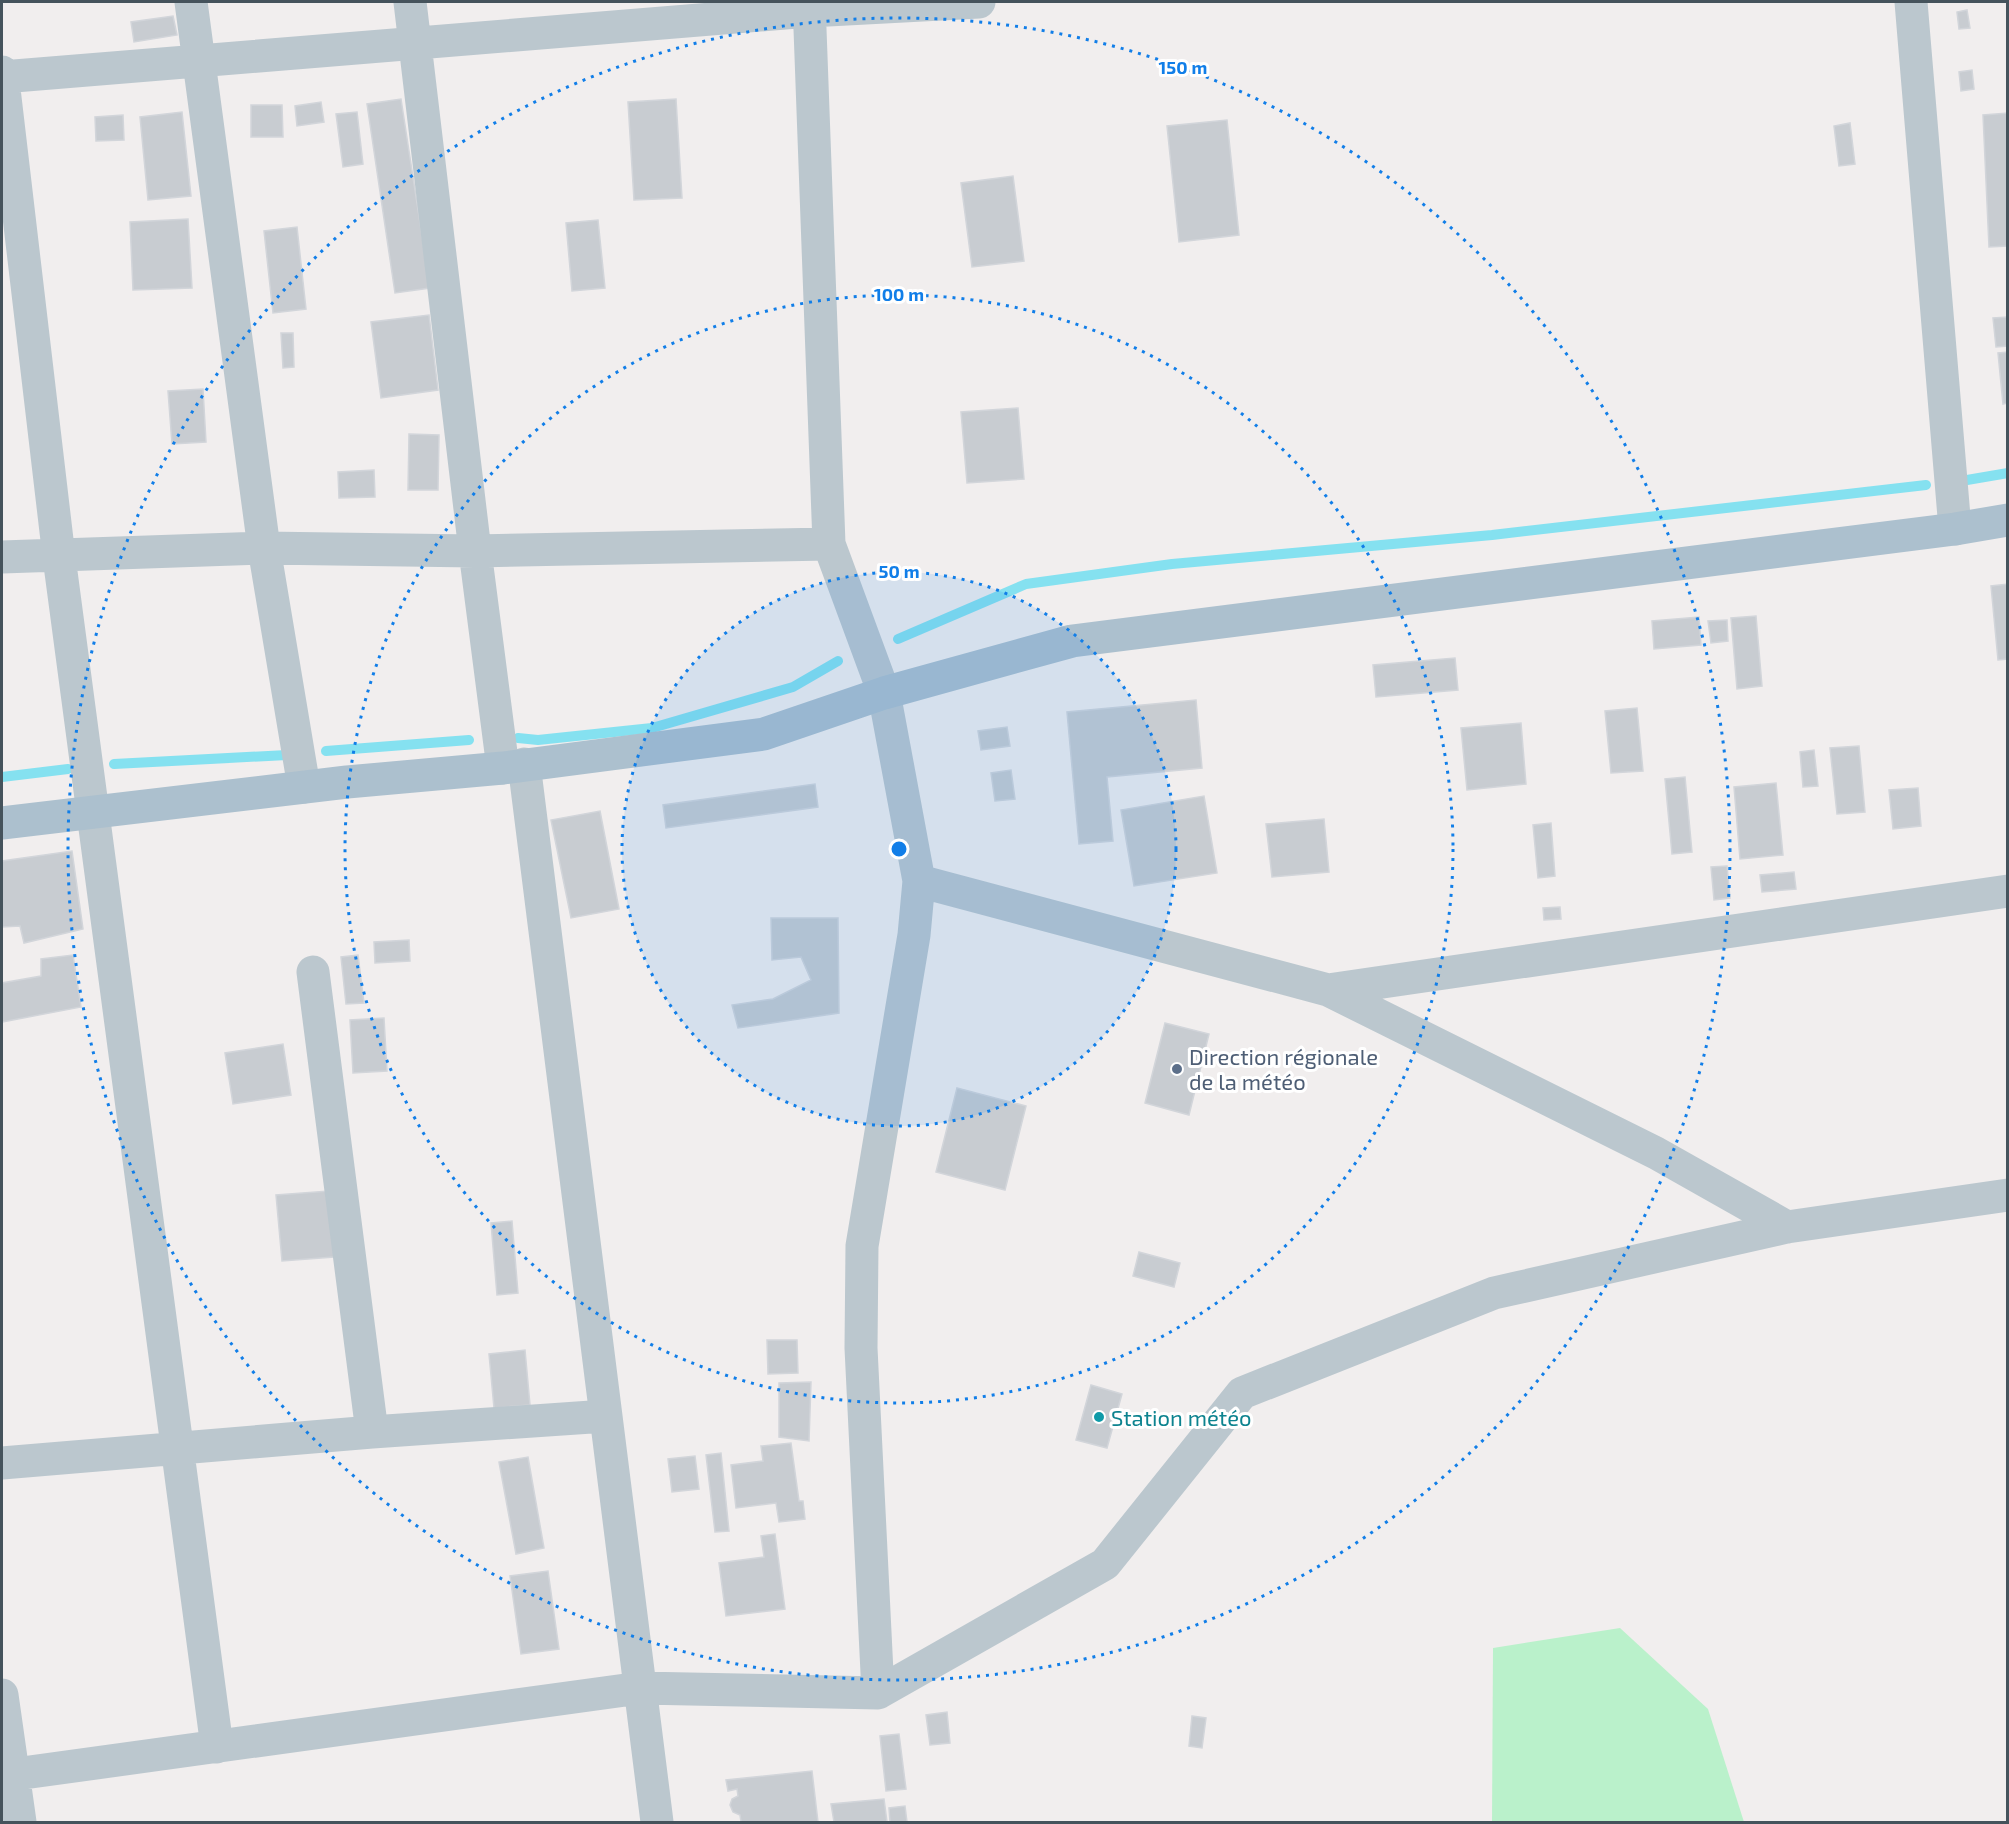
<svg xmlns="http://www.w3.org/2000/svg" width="2009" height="1824" font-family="'Exo 2',sans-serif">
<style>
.green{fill:#baf1cb}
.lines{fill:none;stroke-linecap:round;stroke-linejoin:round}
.stream{stroke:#85e1f0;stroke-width:10}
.building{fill:#c8ccd1;stroke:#d2d5da;stroke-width:1.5}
.street{stroke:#bbc7ce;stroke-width:33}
.primary{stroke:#acc0ce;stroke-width:33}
.ring{fill:none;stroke:#117ee8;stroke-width:3;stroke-dasharray:3 6}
.service-dot{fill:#5c6f8a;stroke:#fff;stroke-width:2}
.culture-dot{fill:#0f9aa8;stroke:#fff;stroke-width:2}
.labels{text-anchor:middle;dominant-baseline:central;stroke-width:6;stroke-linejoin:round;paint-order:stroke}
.service-label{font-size:22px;fill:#4e5e75;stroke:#fff;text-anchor:start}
.culture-label{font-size:22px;fill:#0d838f;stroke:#fff;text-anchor:start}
.centre{fill:#117ee8;stroke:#fff;stroke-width:3}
.ring-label{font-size:18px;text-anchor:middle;font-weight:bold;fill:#117ee8;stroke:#fff;stroke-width:6;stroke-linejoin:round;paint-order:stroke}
</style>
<rect width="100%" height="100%" fill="#f1eeee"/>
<!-- green -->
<path class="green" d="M 1620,1628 L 1708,1709 L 1744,1822 L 1492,1822 L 1493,1648 Z"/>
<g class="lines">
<!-- stream -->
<path class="stream" d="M 1967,480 L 2008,473
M 898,639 L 1026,584 L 1172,564 L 1492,535 L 1926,485
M 518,738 L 538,740 L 652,728 L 793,687 L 838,661
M 326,751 L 469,740
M 114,764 L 287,755
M 2,777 L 68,769"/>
</g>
<!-- building -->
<path class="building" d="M 1967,10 L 1970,28 L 1959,29 L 1957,12 Z
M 173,16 L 177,35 L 134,42 L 131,22 Z
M 1972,70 L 1974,89 L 1961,91 L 1959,72 Z
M 401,99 L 430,288 L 395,293 L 367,104 Z
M 676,99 L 682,198 L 634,200 L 628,102 Z
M 321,102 L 324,122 L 297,126 L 295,106 Z
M 251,105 L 282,105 L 283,137 L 251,137 Z
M 182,112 L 191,196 L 148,200 L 140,117 Z
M 357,112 L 363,164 L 343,167 L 336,114 Z
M 2008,113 L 2008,246 L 1989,247 L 1983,115 Z
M 123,115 L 124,140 L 96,141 L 95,117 Z
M 1227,120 L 1239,235 L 1179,242 L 1167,126 Z
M 1850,123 L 1855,164 L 1839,166 L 1834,126 Z
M 1013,176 L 1024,261 L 972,267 L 961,183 Z
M 188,219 L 192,288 L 133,290 L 130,222 Z
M 598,220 L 605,288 L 572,291 L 566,223 Z
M 297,227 L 306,309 L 273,313 L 264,231 Z
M 429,315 L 438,390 L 381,398 L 371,322 Z
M 2008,317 L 2008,346 L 1996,347 L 1993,318 Z
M 281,333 L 293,333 L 294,367 L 283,368 Z
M 2008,352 L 2008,403 L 2003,404 L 1998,353 Z
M 203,389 L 206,442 L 172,444 L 168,391 Z
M 1018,408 L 1024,479 L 967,483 L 961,412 Z
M 409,434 L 439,435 L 438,490 L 408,490 Z
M 374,470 L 375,497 L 339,498 L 338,472 Z
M 2008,584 L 2008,659 L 1998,660 L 1991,586 Z
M 1756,616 L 1762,686 L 1737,689 L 1731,618 Z
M 1699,617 L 1701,645 L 1654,649 L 1652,621 Z
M 1727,620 L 1728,641 L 1711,643 L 1708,621 Z
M 1455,658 L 1458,690 L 1376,697 L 1373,665 Z
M 1196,700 L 1202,768 L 1107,777 L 1113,841 L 1079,844 L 1067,712 Z
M 1637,708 L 1643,771 L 1611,773 L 1605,711 Z
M 1521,723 L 1526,784 L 1467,790 L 1461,728 Z
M 1007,727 L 1010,746 L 981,750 L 978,731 Z
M 1859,746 L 1865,812 L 1837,814 L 1830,748 Z
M 1814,750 L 1818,786 L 1803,787 L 1800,752 Z
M 1011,770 L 1015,799 L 995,801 L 991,773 Z
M 1685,777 L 1692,852 L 1672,854 L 1665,779 Z
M 1776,783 L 1783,855 L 1740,859 L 1734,787 Z
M 815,784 L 818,807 L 666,828 L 663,805 Z
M 1918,788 L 1921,826 L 1893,829 L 1889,790 Z
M 1204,796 L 1217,873 L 1134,886 L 1121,810 Z
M 600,811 L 619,909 L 571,918 L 551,820 Z
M 1324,819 L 1329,872 L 1272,877 L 1266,824 Z
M 1551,823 L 1555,876 L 1538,878 L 1533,825 Z
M 72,851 L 83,929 L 24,943 L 20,926 L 2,927 L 2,861 Z
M 1727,866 L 1730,898 L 1714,900 L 1711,867 Z
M 1794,872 L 1796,889 L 1762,892 L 1760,875 Z
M 1560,907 L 1561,919 L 1544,920 L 1543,908 Z
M 771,918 L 838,918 L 839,1013 L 738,1028 L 732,1005 L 773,999 L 811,980 L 801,957 L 772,960 Z
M 409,940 L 410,961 L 375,963 L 374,942 Z
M 73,955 L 81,1007 L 2,1022 L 2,983 L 41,976 L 41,959 Z
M 358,955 L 364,1003 L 346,1004 L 341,957 Z
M 384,1018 L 387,1071 L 353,1073 L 350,1020 Z
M 1165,1023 L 1209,1034 L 1189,1115 L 1145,1103 Z
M 283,1044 L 291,1095 L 233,1104 L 225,1053 Z
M 957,1088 L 1026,1106 L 1005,1190 L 936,1172 Z
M 329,1191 L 334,1257 L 282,1261 L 276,1195 Z
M 512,1221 L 518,1293 L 497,1295 L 491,1223 Z
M 1139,1252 L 1180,1263 L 1174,1287 L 1133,1276 Z
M 767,1340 L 797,1340 L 798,1373 L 768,1374 Z
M 525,1350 L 530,1405 L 494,1408 L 489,1354 Z
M 811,1382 L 809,1441 L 779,1437 L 779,1383 Z
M 1091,1385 L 1122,1394 L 1107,1448 L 1076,1440 Z
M 791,1443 L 799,1501 L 803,1501 L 805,1519 L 779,1522 L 776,1503 L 736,1508 L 731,1465 L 763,1461 L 761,1446 Z
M 721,1453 L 729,1531 L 715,1532 L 706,1455 Z
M 695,1456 L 699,1489 L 672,1492 L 668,1459 Z
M 528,1457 L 544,1548 L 516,1554 L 499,1462 Z
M 775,1534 L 785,1609 L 726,1616 L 719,1563 L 764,1557 L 761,1536 Z
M 548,1571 L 559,1649 L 521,1654 L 510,1576 Z
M 947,1712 L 950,1743 L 930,1745 L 926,1715 Z
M 1192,1716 L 1206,1718 L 1202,1748 L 1189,1746 Z
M 899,1734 L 906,1789 L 886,1791 L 880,1736 Z
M 812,1771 L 818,1822 L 741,1822 L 740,1815 L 733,1812 L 730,1805 L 732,1799 L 738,1796 L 737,1789 L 728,1791 L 726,1780 Z
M 884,1799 L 887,1822 L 834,1822 L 831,1804 Z
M 905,1806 L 907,1822 L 890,1822 L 889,1808 Z"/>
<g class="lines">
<!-- street -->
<path class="street" d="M 191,2 L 264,548 L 304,787
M 410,2 L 475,551 L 503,768
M 1911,2 L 1955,529
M 2,72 L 59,557 L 217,1747
M 2,77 L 809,11 L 979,2
M 2,557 L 264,548 L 475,551 L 829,544
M 524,764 L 657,1822
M 919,881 L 1328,990 L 2008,891
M 313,972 L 372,1432
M 1328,990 L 1656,1153 L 1787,1227
M 2,1463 L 372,1432 L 606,1416
M 878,1693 L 1105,1564 L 1242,1393 L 1494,1293 L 1787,1227 L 2008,1195
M 2,1695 L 20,1822
M 2,1776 L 640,1688 L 878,1693 L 861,1348 L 862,1246 L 914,935 L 919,881 L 884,693 L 829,544 L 809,2"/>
<!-- primary -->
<path class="primary" d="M 2,823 L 347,782 L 503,768 L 764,734 L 884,693 L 1072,641 L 1955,529 L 2008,520"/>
</g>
<!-- distance rings -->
<circle cx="899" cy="849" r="277" fill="#117ee8" fill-opacity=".12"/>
<g class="ring">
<circle cx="899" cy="849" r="277"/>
<circle cx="899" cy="849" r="554"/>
<circle cx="899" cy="849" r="831"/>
</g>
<!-- markers -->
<circle class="service-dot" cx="1177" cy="1069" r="6"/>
<circle class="culture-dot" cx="1099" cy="1417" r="6"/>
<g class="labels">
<!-- service labels -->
<g class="service-label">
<text x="1189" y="1056">Direction régionale<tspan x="1189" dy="25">de la météo</tspan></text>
</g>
<!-- culture labels -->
<g class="culture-label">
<text x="1111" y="1417">Station météo</text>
</g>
</g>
<circle cx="899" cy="849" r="9" class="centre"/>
<g class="ring-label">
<text x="1183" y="74">150 m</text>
<text x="899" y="301">100 m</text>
<text x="899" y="578">50 m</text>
</g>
<!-- border -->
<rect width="2009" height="1824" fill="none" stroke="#45535c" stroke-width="6"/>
</svg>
